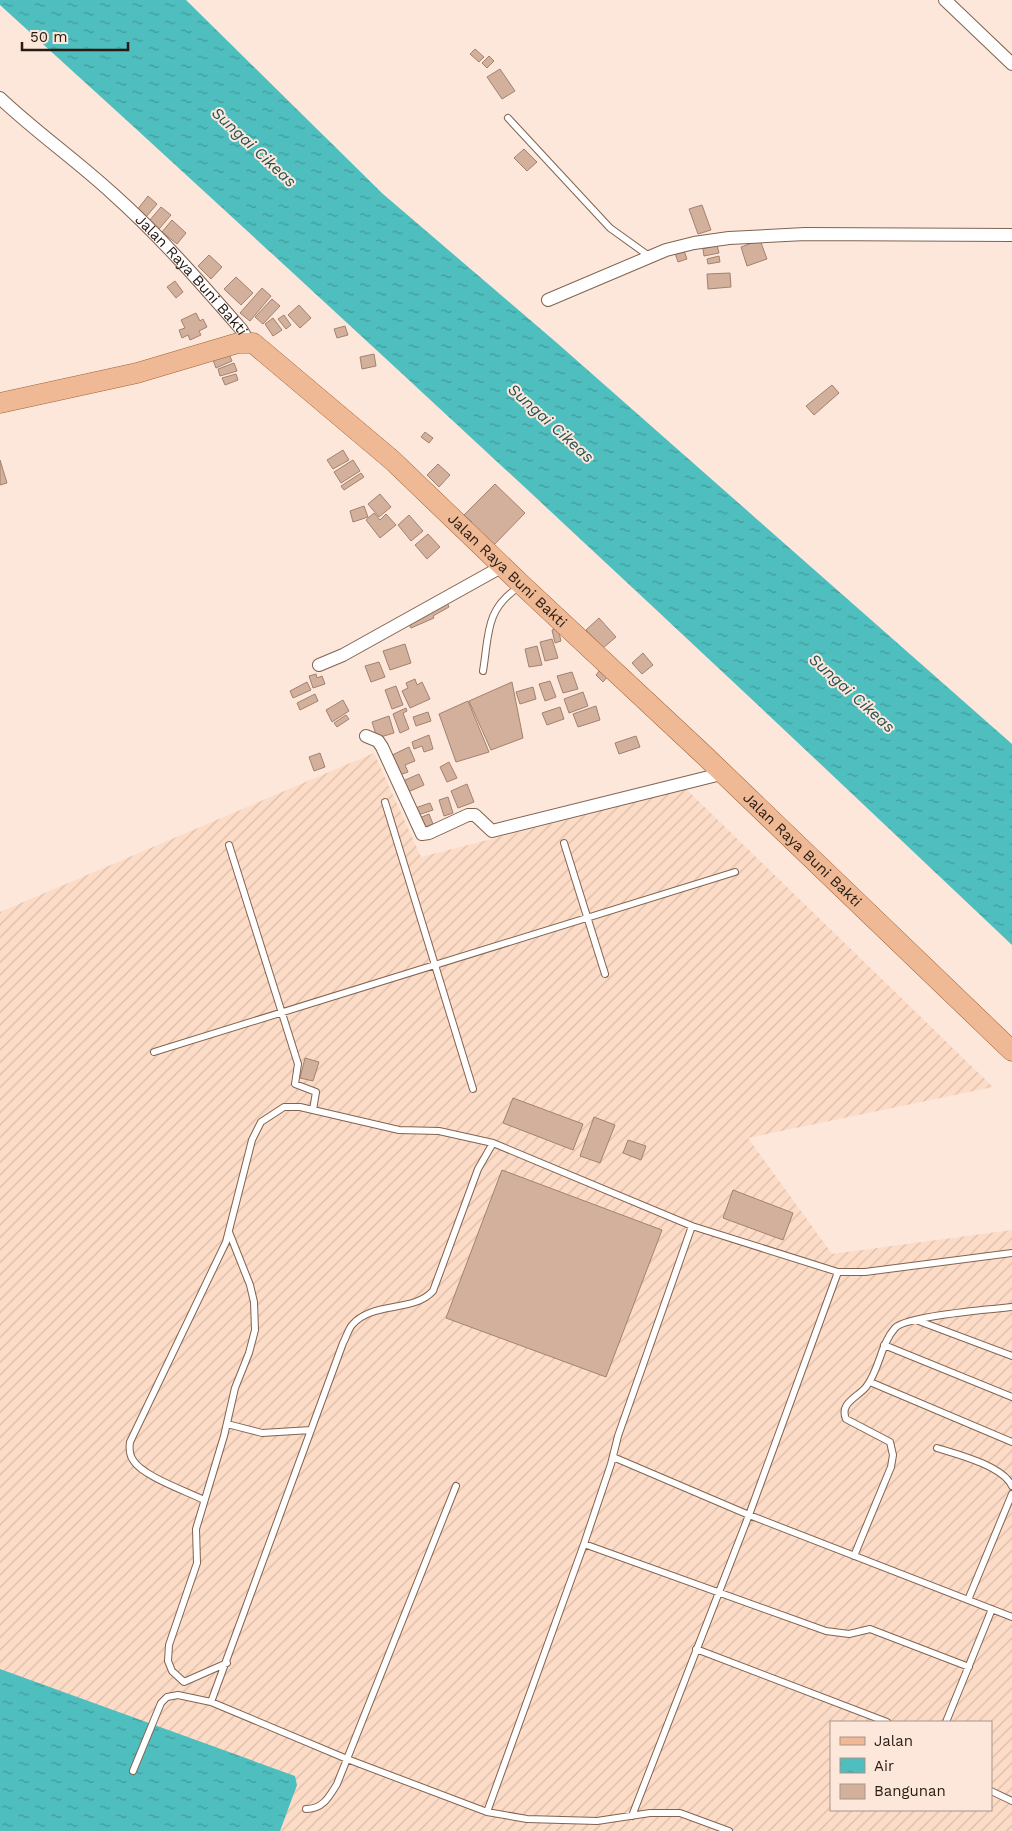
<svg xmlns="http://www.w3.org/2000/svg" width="1012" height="1831" font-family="'Work Sans',sans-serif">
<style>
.industrial{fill:url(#industrial-furrows);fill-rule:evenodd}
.water{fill:url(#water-ripples)}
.building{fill:#d2b09c;stroke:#a2826f}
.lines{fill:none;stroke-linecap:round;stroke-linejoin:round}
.lane-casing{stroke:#816350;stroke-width:8}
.street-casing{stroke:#816350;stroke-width:14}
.primary-casing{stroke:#a16339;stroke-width:21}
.lane{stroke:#fff;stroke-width:6}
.street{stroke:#fff;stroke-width:12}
.primary{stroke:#eeb994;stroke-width:20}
.labels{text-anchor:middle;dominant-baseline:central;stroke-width:4;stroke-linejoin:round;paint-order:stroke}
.street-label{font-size:15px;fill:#271b13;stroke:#fce7da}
.water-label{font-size:16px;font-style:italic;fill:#245455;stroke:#fce7da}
</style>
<defs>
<pattern id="industrial-furrows" width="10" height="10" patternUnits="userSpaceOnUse" patternTransform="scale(1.25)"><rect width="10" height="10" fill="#fddcc7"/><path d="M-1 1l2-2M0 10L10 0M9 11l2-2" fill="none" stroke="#d9bcaa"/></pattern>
<pattern id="water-ripples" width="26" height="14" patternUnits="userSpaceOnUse" patternTransform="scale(1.25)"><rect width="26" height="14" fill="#4fbebf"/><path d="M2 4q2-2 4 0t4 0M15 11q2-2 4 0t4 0" fill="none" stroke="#429a9a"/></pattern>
</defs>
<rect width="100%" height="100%" fill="#fce7da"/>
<!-- industrial -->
<path class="industrial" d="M 374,753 L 421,857 L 686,789 L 993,1087 L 748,1138 L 832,1254 L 1012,1230 L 1012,1831 L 0,1831 L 0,912 ZM 831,1722 L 991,1722 L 991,1810 L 831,1810 Z"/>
<!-- water -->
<path class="water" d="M 0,0 L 186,0 L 383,194 L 557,343 L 1012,744 L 1012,945 C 678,628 341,315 0,5 Z
M 0,1669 L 295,1776 L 297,1785 L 280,1831 L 0,1831 Z"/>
<!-- building -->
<path class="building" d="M 475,49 L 484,57 L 479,62 L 470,54 Z
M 489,56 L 494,61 L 487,68 L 482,63 Z
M 500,69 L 515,91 L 502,99 L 487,77 Z
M 524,149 L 537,162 L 527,171 L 514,158 Z
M 148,196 L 157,204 L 146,217 L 137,210 Z
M 702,205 L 711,230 L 698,234 L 689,209 Z
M 161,207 L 171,215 L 159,229 L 149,221 Z
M 172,220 L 186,233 L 177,244 L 162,232 Z
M 760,240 L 767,259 L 747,266 L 741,247 Z
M 717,245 L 719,253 L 704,256 L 703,249 Z
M 683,248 L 687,259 L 678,262 L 674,250 Z
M 209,255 L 222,267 L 211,279 L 198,266 Z
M 719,256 L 720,262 L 708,264 L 707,259 Z
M 730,273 L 731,287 L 708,289 L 707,274 Z
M 236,277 L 253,293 L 241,305 L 224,289 Z
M 175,281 L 183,292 L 176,298 L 167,287 Z
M 262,288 L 271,296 L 250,321 L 240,313 Z
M 272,299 L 280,306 L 263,324 L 255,317 Z
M 299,305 L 311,318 L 300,328 L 288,315 Z
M 196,313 L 200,321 L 203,319 L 207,327 L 199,331 L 201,335 L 190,340 L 188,335 L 182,338 L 179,330 L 185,328 L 181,320 Z
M 284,315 L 291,325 L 286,329 L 278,319 Z
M 273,318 L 282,330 L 273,336 L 265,324 Z
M 345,326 L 348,335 L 337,338 L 334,329 Z
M 229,354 L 232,361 L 216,368 L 213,360 Z
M 374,354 L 376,366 L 362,369 L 360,357 Z
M 234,363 L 237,371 L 220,376 L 218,369 Z
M 236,374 L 238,380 L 225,385 L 222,378 Z
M 832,385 L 839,393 L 814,415 L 806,406 Z
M 425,432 L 433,438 L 429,443 L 421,437 Z
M 343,450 L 349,460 L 333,469 L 327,460 Z
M 0,460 L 7,483 L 0,485 Z
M 353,460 L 360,471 L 341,483 L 334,472 Z
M 438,464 L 450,475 L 439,487 L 427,475 Z
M 361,473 L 364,477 L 344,490 L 341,486 Z
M 495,484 L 525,513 L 491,548 L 468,526 L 472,522 L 464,515 Z
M 380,494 L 391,507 L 379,517 L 368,504 Z
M 364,506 L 368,517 L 353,522 L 350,511 Z
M 374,513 L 380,520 L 386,514 L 396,525 L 380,538 L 366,520 Z
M 409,515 L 423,531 L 411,541 L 398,525 Z
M 428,534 L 440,547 L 427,559 L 415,545 Z
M 447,602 L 449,607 L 433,616 L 434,618 L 411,628 L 408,623 Z
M 599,618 L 616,637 L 603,648 L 586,630 Z
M 558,628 L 561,641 L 555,643 L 552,630 Z
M 552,639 L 558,658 L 545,661 L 540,642 Z
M 405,644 L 411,663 L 390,670 L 383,651 Z
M 537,646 L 542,665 L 529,667 L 525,649 Z
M 643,653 L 653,665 L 642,674 L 632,663 Z
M 379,662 L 385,677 L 371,682 L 365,666 Z
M 600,670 L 608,676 L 603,682 L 596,675 Z
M 572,672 L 578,689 L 563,693 L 557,676 Z
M 316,674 L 317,678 L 322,676 L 325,684 L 313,688 L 309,676 Z
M 415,679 L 417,685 L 422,682 L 430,699 L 410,708 L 402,691 L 408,688 L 406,683 Z
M 550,681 L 556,697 L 545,701 L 539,684 Z
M 307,682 L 311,690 L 293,698 L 290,691 Z
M 512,682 L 523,738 L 491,750 L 469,701 Z
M 396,686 L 403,705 L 392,709 L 385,690 Z
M 533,687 L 536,699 L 520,704 L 516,692 Z
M 583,692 L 588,706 L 569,713 L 564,699 Z
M 315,694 L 318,701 L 300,710 L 297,703 Z
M 343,700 L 349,711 L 332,722 L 326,710 Z
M 468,701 L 489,752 L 456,762 L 439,714 Z
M 596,706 L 600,720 L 578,727 L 573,714 Z
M 560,707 L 564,719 L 547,725 L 542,713 Z
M 406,708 L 407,711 L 403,713 L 409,729 L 400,733 L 393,714 Z
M 428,712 L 431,721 L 416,726 L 413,717 Z
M 346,715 L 349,719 L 337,727 L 334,723 Z
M 389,716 L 394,733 L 377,738 L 372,722 Z
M 429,735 L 433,749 L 424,752 L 422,746 L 414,749 L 412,742 Z
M 636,736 L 640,747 L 619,754 L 615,743 Z
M 409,747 L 415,761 L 405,765 L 408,772 L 397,776 L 388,757 Z
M 320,753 L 325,767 L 314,771 L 309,757 Z
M 449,762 L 457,778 L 447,782 L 440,767 Z
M 419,774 L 424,785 L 408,792 L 403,781 Z
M 467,784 L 474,802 L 458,808 L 451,791 Z
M 448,797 L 453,813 L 444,816 L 439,800 Z
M 430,803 L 433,810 L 418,815 L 415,808 Z
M 429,814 L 433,824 L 420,829 L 417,819 Z
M 305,1058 L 319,1062 L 313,1081 L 300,1078 Z
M 513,1098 L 583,1124 L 573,1150 L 503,1123 Z
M 594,1117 L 615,1125 L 600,1163 L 580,1156 Z
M 628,1140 L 646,1146 L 641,1160 L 623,1153 Z
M 502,1170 L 662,1230 L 606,1377 L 446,1318 Z
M 733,1190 L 793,1213 L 783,1240 L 723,1218 Z"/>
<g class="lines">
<defs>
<path id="lane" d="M 508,118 L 610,228 L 649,256
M 483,671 C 489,635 485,609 519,587
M 385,802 L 473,1089
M 564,843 L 605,974
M 229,845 L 298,1064 L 295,1084 L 316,1092 L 313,1110
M 154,1052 L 735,872
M 916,1320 L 1012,1356
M 884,1345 L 1012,1397
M 870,1382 L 1012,1442
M 227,1424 L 262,1433 L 311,1430
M 937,1448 C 957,1454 1003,1466 1012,1486
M 613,1457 L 749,1515 L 1012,1617
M 204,1500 C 186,1491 142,1476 133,1460 C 129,1454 129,1449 130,1442 L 226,1242 L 252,1140 L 261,1122 L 284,1107 L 300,1107 L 399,1130 L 439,1131 L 493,1143
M 584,1544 L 826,1631 L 849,1634 L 870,1629 L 969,1667
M 854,1556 L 891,1467 L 893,1455 L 890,1442 L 846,1419 C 839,1403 858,1397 866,1387 C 880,1369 880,1345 895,1328 C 906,1316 992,1309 1012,1307
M 968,1600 L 1012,1494
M 696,1649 L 887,1722
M 227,1663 L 184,1682 L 172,1671 L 168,1661 L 169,1645 L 197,1563 L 196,1529 L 224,1436 L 235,1388 L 249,1353 L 255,1330 L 254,1302 L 250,1285 L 229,1232
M 211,1702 L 343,1343 C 346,1338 348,1330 352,1325 C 372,1301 413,1313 433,1291 L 478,1169 L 493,1143 L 692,1226 L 838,1272 L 865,1272 L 1012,1253
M 946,1722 L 992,1609
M 133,1771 L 161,1703 L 167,1697 L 178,1695 L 211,1702 L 347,1759 L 487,1812 L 527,1819 L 597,1821 L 650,1813 L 680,1813 L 729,1831
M 991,1791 L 1012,1801
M 306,1809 C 323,1809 329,1797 337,1784 L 456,1486
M 487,1812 L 584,1544 L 611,1464 L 618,1436 L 692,1226
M 632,1816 L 749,1515 L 838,1272"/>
<g id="street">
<path d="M 945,0 L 1012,64"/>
<path id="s1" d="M 0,98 C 36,132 76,160 113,194 C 159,235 200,282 241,329 L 248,341"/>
<path d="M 548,300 L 666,250 L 694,243 L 729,238 L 805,234 L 1012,235"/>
<path d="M 319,665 L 343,655 L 503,566"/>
<path d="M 366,736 L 378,741 L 382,747 L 422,834 L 429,833 L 468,815 L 475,815 L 492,831 L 721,774"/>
</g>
<g id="primary">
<path id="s2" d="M 0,403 L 137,373 L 238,343 L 253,343 L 392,460 L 522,585 L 703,754 L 1012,1051"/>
</g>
</defs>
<!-- lane casing -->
<use href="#lane" class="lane-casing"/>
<!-- street casing -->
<use href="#street" class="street-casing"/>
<!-- primary casing -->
<use href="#primary" class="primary-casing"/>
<!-- lane -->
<use href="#lane" class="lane"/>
<!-- street -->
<use href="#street" class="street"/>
<!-- primary -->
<use href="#primary" class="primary"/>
</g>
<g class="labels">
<!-- street labels -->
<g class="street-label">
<text stroke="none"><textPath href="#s1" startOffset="261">Jalan Raya Buni Bakti</textPath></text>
<text stroke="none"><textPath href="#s2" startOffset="602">Jalan Raya Buni Bakti</textPath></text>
<text stroke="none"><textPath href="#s2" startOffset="1008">Jalan Raya Buni Bakti</textPath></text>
</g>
<!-- water labels -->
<g class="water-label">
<text transform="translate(254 147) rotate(43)">Sungai Cikeas</text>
<text transform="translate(551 423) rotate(42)">Sungai Cikeas</text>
<text transform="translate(852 693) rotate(42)">Sungai Cikeas</text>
</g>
</g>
<!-- legend -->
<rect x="830" y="1721" width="162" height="90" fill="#fce7da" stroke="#a7958a"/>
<rect x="840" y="1737" width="25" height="8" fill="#eeb994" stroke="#a7958a"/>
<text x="874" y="1746" font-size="15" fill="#271b13">Jalan</text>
<rect x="840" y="1758" width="25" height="15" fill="url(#water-ripples)" stroke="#a7958a"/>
<text x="874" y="1771" font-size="15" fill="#271b13">Air</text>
<rect x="840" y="1784" width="25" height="15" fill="#d2b09c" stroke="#a7958a"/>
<text x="874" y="1796" font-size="15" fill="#271b13">Bangunan</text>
<!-- scale -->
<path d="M22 42v8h106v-8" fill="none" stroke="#271b13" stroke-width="2.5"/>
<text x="30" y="42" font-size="15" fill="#271b13" stroke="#fce7da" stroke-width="4" paint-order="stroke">50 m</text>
</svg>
